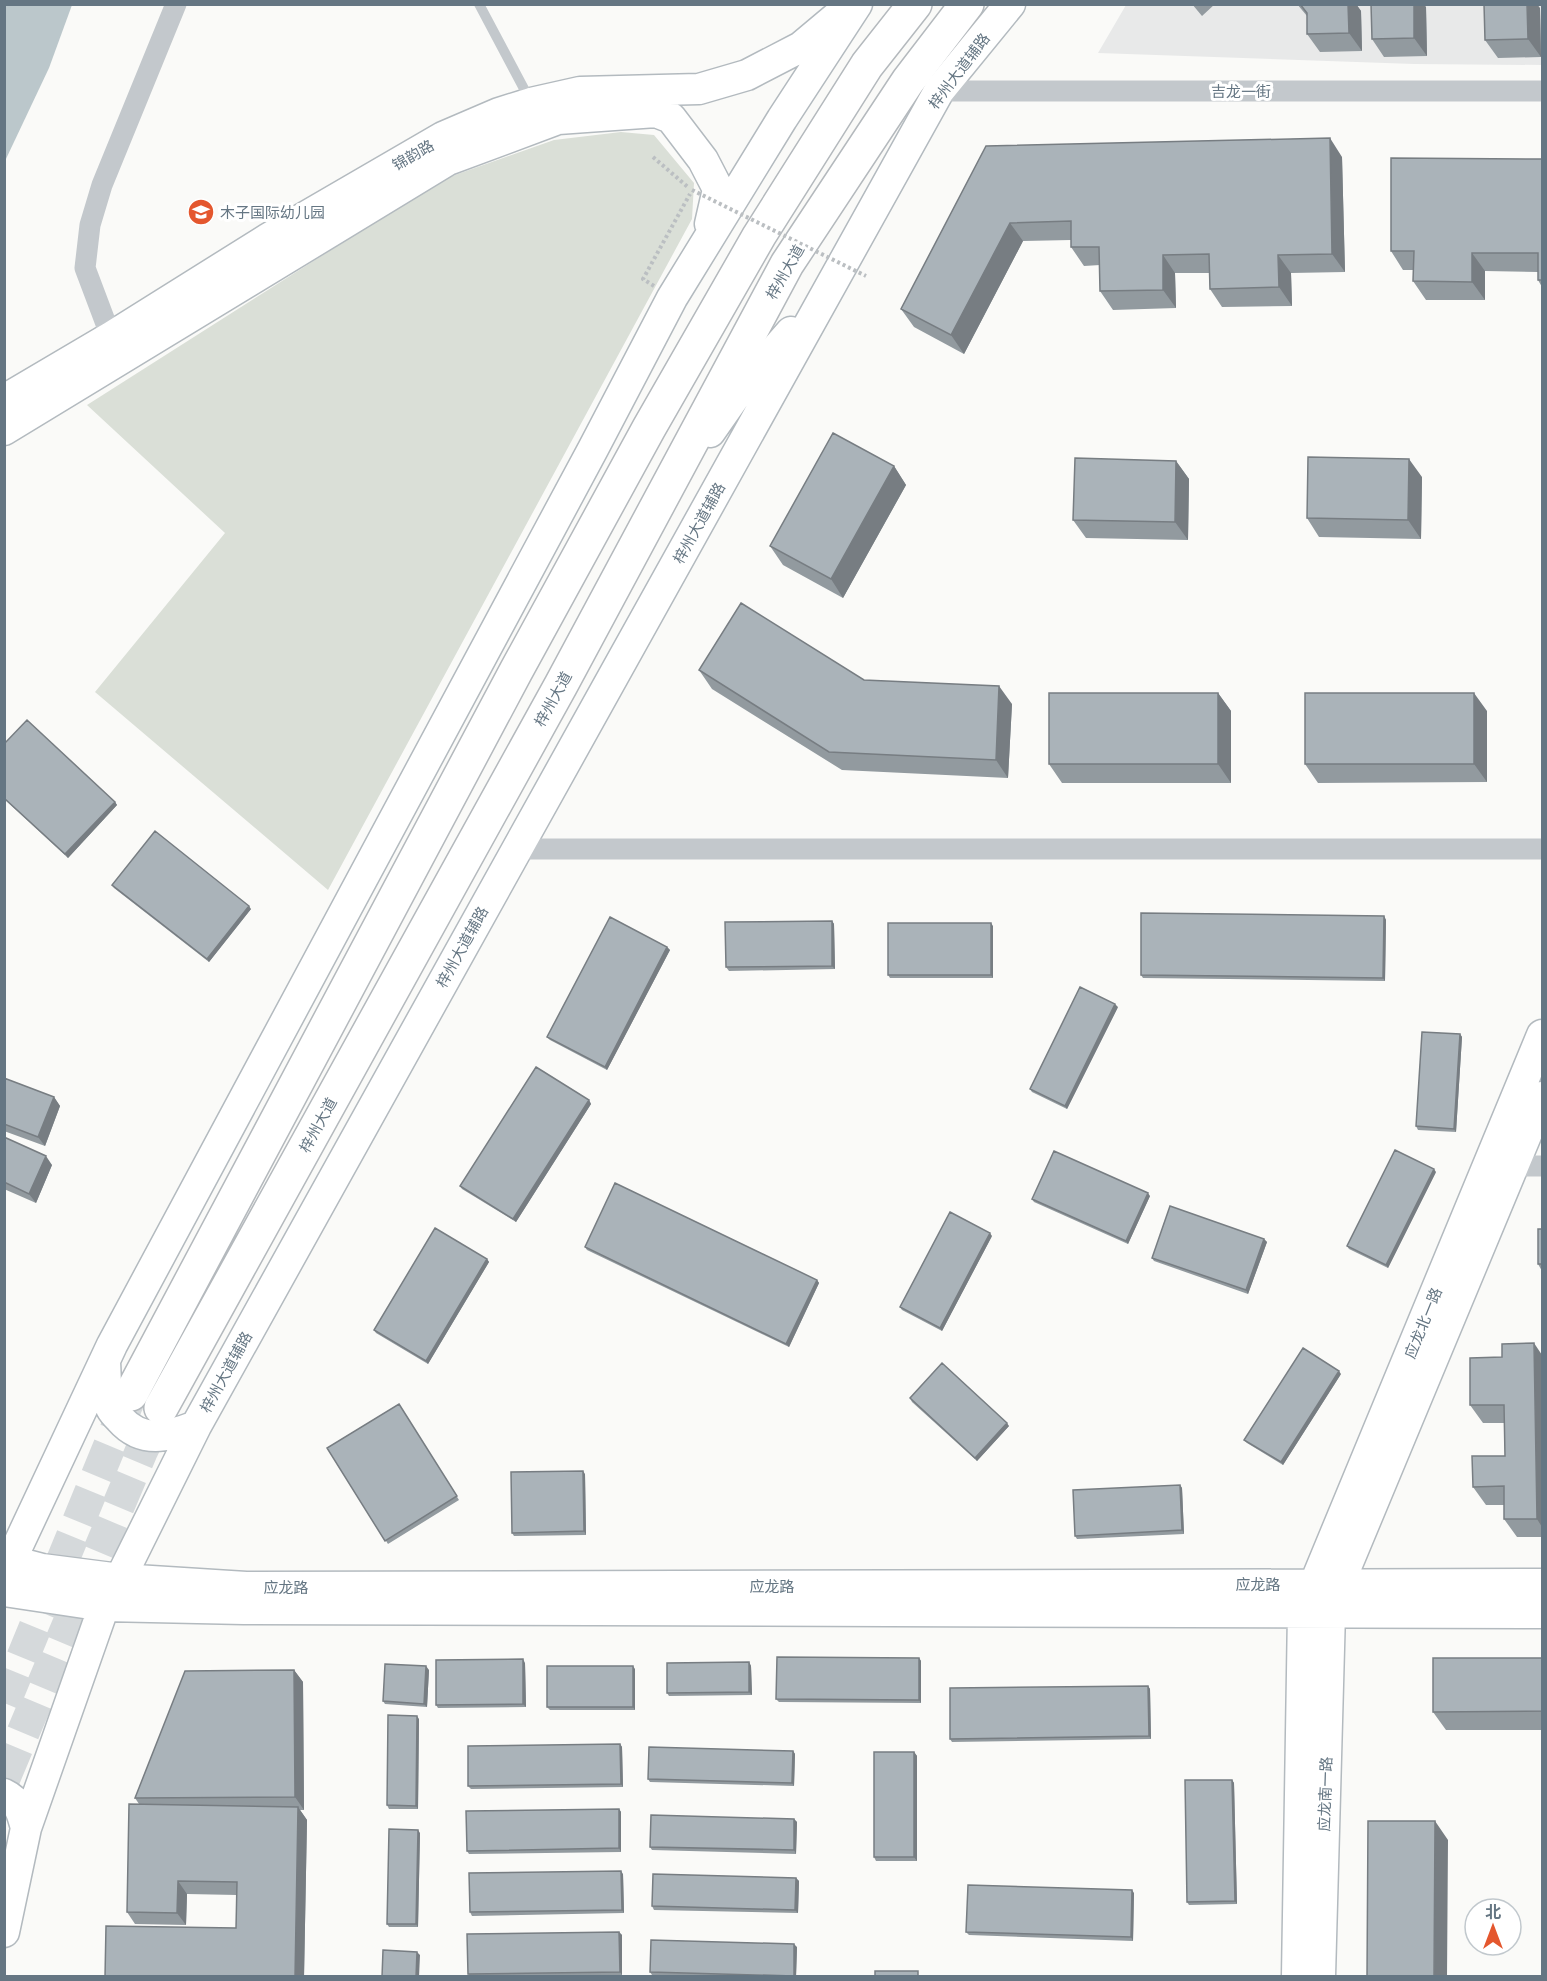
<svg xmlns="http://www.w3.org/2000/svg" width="1547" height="1981" font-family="Mulish,'Noto Sans SC',sans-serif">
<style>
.built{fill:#e8e9e9}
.green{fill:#dadfd7}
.water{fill:#bbc7cb}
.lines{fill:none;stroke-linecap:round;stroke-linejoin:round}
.highway-tunnel{stroke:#d5d9db;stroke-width:33;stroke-dasharray:33 16;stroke-linecap:butt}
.secondary-casing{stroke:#b3babf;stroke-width:33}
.highway-casing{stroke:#b4b9bd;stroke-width:36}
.path{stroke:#bbbfc2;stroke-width:4;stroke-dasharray:3 3;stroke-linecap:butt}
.lane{stroke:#c3c8cc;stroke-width:10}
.street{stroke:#c3c8cc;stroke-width:21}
.secondary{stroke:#fff;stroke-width:30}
.highway{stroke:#fff;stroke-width:33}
.path-bridge{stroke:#bbbfc2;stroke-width:4;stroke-dasharray:3 3;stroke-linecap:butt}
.wall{fill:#929a9f}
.shaded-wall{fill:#777d82}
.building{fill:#aab3b9;stroke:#777d82;stroke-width:1.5}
.labels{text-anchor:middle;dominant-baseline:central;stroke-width:6;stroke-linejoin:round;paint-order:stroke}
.street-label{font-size:15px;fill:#657683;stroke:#fff}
.poi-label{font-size:15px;fill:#657683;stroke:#fff;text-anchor:start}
</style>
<rect width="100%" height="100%" fill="#fafaf8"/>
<!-- built -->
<path class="built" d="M 1126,5 L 1542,5 L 1542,65 L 1414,64 L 1098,53 Z"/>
<!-- green -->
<path class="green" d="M 621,132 L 654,135 L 694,183 L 692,219 L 328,890 L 95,692 L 225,533 L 87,405 L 441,180 L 554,140 Z"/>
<!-- water -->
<path class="water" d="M 5,4 L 72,5 L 49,68 L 5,161 Z"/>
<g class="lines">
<!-- highway-tunnel -->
<path class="highway-tunnel" d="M 4,1703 L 131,1394
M 4,1778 L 141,1452 L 161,1410"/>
<defs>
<path id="secondary" d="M 4,400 L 111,337 L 269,238 L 443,137 L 499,113 L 531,103 L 580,92 L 699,89 L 747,75 L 801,47 L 838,16
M 4,430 L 448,160 L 558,119 L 656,112 L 671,118 L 703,160 L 718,189 L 710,224
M 710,432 L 738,392 L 791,332
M 105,1362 C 106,1376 105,1395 111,1408 C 113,1412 117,1416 120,1419 C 142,1444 168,1437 196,1426
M 4,1559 L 42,1569 L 120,1579 L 246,1587 L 1542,1584
M 4,1575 L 112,1345 L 593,449 L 672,298 L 782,119 L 857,4
M 4,1591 L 104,1606 L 244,1609 L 1542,1613
M 4,1794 C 19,1801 22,1813 26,1828
M 4,1932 L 26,1828 L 104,1606 L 120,1579 L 196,1426 L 939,91 L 1010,4
M 1297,1976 L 1303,1612 L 1542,1035
M 1320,1976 L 1330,1612 L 1339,1584 L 1542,1097"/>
<path id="highway" d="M 131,1394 L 516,671 L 649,428 L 759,236 L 867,65 L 915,4
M 161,1408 L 561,685 L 787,264 L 908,81 L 967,4"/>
</defs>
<!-- secondary casing -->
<use href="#secondary" class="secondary-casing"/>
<!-- highway casing -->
<use href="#highway" class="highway-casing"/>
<!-- path -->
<path class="path" d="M 653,157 L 689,188
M 654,286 L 643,279 L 690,194"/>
<!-- lane -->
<path class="lane" d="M 479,4 L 531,102"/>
<!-- street -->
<path class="street" d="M 939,91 L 1542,91
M 111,337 L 85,268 L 90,225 L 102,185 L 176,4
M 517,849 L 1542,849
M 1514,1166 L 1542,1166"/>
<!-- secondary -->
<use href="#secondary" class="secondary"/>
<!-- highway -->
<use href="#highway" class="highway"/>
<!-- path-bridge -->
<path class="path-bridge" d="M 692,190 L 866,276"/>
</g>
<!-- wall -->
<path class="wall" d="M 1192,4 L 1215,4 L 1202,16 Z
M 1297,4 L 1356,4 L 1361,11 L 1362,51 L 1320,52 L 1307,34 L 1307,16 Z
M 1426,7 L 1427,56 L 1384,57 L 1372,39 Z
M 1540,8 L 1541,57 L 1498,58 L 1485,40 Z
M 986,146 L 1342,157 L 1345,272 L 1291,273 L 1292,306 L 1222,307 L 1210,289 L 1209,273 L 1175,273 L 1176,308 L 1113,310 L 1100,291 L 1100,265 L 1084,266 L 1071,247 L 1071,240 L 1023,241 L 964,354 L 914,327 L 901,309 Z
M 1542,159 L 1542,287 L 1538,280 L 1538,272 L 1485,271 L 1485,300 L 1426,300 L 1413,281 L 1414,270 L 1403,270 L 1391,251 Z
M 1176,461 L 1189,479 L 1188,540 L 1086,538 L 1073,520 Z
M 894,466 L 906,485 L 843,598 L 783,565 L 770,546 Z
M 1422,477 L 1421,539 L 1319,537 L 1307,518 Z
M 699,670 L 864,680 L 1012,704 L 1008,778 L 842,770 L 712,689 Z
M 1218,693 L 1231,711 L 1231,783 L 1062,783 L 1049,764 Z
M 1487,711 L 1487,782 L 1318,783 L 1305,764 Z
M 4,744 L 115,802 L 117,805 L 68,858 L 4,799 Z
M 112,885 L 251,909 L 209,962 L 114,888 Z
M 1384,916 L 1386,920 L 1385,981 L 1143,978 L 1141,975 Z
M 832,921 L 834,924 L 835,969 L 729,971 L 726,967 Z
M 993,926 L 993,978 L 890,978 L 888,975 Z
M 667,947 L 670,950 L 607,1070 L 550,1040 L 547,1037 Z
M 1118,1007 L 1067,1109 L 1032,1092 L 1030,1089 Z
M 1460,1034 L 1462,1037 L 1456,1132 L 1418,1130 L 1416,1126 Z
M 4,1078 L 54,1097 L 60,1106 L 45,1146 L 4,1131 Z
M 589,1100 L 591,1104 L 516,1222 L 462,1189 L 460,1186 Z
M 4,1137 L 52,1165 L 36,1203 L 4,1189 Z
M 1436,1172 L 1388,1268 L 1349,1249 L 1347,1246 Z
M 1150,1196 L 1128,1244 L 1034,1202 L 1032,1199 Z
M 1542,1229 L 1542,1271 L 1538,1264 Z
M 992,1236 L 942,1331 L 902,1310 L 900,1307 Z
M 1264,1239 L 1267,1242 L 1248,1294 L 1154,1261 L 1152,1258 Z
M 585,1247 L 817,1280 L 819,1283 L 789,1347 L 587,1250 Z
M 487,1259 L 489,1262 L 428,1364 L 376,1333 L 374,1330 Z
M 1542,1355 L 1542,1537 L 1517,1537 L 1504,1519 L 1504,1505 L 1486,1505 L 1473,1487 L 1505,1456 L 1504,1423 L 1483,1423 L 1470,1405 Z
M 1341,1374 L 1283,1465 L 1247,1443 L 1244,1440 Z
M 910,1398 L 1009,1426 L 977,1461 L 912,1402 Z
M 399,1404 L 459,1500 L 388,1544 L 327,1448 Z
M 585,1474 L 586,1535 L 514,1536 L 512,1533 Z
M 1180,1485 L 1182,1488 L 1184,1534 L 1077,1539 L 1075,1536 Z
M 919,1658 L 921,1661 L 921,1703 L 779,1702 L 776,1699 Z
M 1542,1658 L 1542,1730 L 1446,1730 L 1433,1712 Z
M 749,1662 L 751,1666 L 752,1695 L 669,1696 L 667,1693 Z
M 525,1663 L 526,1707 L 438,1708 L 436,1705 Z
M 635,1669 L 635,1710 L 550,1710 L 547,1707 Z
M 294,1670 L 303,1682 L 304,1810 L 300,1810 L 307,1820 L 304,1977 L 105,1977 L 236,1928 L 237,1895 L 187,1894 L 186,1925 L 135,1924 L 127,1912 L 139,1804 L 135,1798 Z
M 429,1670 L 427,1707 L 385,1704 L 383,1701 Z
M 1148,1686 L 1150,1689 L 1151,1739 L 952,1742 L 950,1739 Z
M 419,1719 L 418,1809 L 389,1809 L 387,1805 Z
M 620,1744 L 622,1747 L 623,1787 L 471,1789 L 468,1786 Z
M 793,1751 L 795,1754 L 794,1786 L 650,1782 L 648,1779 Z
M 914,1752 L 917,1756 L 917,1861 L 876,1861 L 874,1857 Z
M 1232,1780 L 1234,1783 L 1237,1904 L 1189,1905 L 1187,1902 Z
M 619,1809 L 621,1812 L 621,1852 L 469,1854 L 467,1851 Z
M 794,1819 L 797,1822 L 796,1854 L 652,1850 L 650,1847 Z
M 420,1833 L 418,1927 L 389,1927 L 387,1924 Z
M 623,1874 L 624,1913 L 472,1916 L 470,1912 Z
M 796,1878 L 799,1881 L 798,1913 L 654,1910 L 652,1906 Z
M 1134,1893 L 1133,1941 L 969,1935 L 966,1932 Z
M 619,1932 L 622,1935 L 622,1975 L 470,1977 L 468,1974 Z
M 797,1947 L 796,1977 L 705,1977 L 652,1975 L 650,1972 Z"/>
<!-- shaded-wall -->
<path class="shaded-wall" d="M 1348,4 L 1356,4 L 1361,11 L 1362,51 L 1349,33 Z
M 1414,4 L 1424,4 L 1426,7 L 1427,56 L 1414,38 Z
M 1527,4 L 1537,4 L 1540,8 L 1541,57 L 1528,39 Z
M 1330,138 L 1342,157 L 1345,272 L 1332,254 Z
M 1010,223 L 1023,241 L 964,354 L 951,335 Z
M 1472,253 L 1485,271 L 1485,300 L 1472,282 Z
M 1163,255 L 1175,273 L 1176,308 L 1163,290 Z
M 1278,255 L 1291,273 L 1292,306 L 1279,287 Z
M 1409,459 L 1422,477 L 1421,539 L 1408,520 Z
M 1176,461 L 1189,479 L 1188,540 L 1175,522 Z
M 894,466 L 906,485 L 843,598 L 831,579 Z
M 999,686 L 1012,704 L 1008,778 L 996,760 Z
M 1218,693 L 1231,711 L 1231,783 L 1218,764 Z
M 1474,693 L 1487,711 L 1487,782 L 1474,764 Z
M 115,802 L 117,805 L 68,858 L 65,854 Z
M 249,906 L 251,909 L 209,962 L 207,959 Z
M 1384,916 L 1386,920 L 1385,981 L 1383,978 Z
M 832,921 L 834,924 L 835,969 L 832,966 Z
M 991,923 L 993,926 L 993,978 L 991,975 Z
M 667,947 L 670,950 L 607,1070 L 605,1067 Z
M 1115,1004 L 1118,1007 L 1067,1109 L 1065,1106 Z
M 1460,1034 L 1462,1037 L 1456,1132 L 1454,1129 Z
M 54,1097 L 60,1106 L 45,1146 L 38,1137 Z
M 589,1100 L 591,1104 L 516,1222 L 513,1219 Z
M 46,1156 L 52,1165 L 36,1203 L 29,1194 Z
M 1434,1169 L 1436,1172 L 1388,1268 L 1386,1265 Z
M 1148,1193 L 1150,1196 L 1128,1244 L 1126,1241 Z
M 990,1233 L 992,1236 L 942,1331 L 940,1328 Z
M 1264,1239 L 1267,1242 L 1248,1294 L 1246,1290 Z
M 487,1259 L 489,1262 L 428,1364 L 426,1361 Z
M 817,1280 L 819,1283 L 789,1347 L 786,1344 Z
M 1534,1343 L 1542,1355 L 1542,1527 L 1537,1519 Z
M 1339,1371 L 1341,1374 L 1283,1465 L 1281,1462 Z
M 1007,1423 L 1009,1426 L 977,1461 L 975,1458 Z
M 583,1471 L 585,1474 L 586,1535 L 584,1531 Z
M 1180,1485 L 1182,1488 L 1184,1534 L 1182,1530 Z
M 919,1658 L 921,1661 L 921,1703 L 919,1700 Z
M 523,1659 L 525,1663 L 526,1707 L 523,1704 Z
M 749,1662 L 751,1666 L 752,1695 L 749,1692 Z
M 426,1666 L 429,1670 L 427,1707 L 424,1704 Z
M 633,1666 L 635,1669 L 635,1710 L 633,1707 Z
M 294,1670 L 303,1682 L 304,1810 L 295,1797 Z
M 1148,1686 L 1150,1689 L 1151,1739 L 1149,1736 Z
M 417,1716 L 419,1719 L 418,1809 L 416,1806 Z
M 620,1744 L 622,1747 L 623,1787 L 621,1784 Z
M 793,1751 L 795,1754 L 794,1786 L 792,1783 Z
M 914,1752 L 917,1756 L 917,1861 L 914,1857 Z
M 1232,1780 L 1234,1783 L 1237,1904 L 1235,1901 Z
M 298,1807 L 307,1820 L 304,1977 L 295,1977 Z
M 619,1809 L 621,1812 L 621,1852 L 619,1848 Z
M 794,1819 L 797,1822 L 796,1854 L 794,1850 Z
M 1435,1821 L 1448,1840 L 1447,1977 L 1434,1977 Z
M 418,1830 L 420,1833 L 418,1927 L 416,1924 Z
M 621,1871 L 623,1874 L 624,1913 L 622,1910 Z
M 796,1878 L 799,1881 L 798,1913 L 795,1910 Z
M 178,1881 L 187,1894 L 186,1925 L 177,1913 Z
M 1132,1890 L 1134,1893 L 1133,1941 L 1131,1937 Z
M 619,1932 L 622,1935 L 622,1975 L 620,1972 Z
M 794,1944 L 797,1947 L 796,1977 L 794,1976 Z
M 417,1952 L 420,1955 L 419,1977 L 416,1977 Z"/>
<!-- building -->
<path class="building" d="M 1300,4 L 1348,4 L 1349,33 L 1307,34 L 1307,13 Z
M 1371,4 L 1414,4 L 1414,38 L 1372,39 Z
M 1484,4 L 1527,4 L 1528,39 L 1485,40 Z
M 1330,138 L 1332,254 L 1278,255 L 1279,287 L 1210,289 L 1209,254 L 1163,255 L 1163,290 L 1100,291 L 1099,247 L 1071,247 L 1071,221 L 1010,223 L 951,335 L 901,309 L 986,146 Z
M 1391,158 L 1542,159 L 1542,280 L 1538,280 L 1538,253 L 1472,253 L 1472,282 L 1413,281 L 1414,251 L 1391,251 Z
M 833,433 L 894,466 L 831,579 L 770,546 Z
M 1308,457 L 1409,459 L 1408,520 L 1307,518 Z
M 1075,458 L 1176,461 L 1175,522 L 1073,520 Z
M 741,603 L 864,680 L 999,686 L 996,760 L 829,752 L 699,670 Z
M 1049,693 L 1218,693 L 1218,764 L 1049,764 Z
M 1305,693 L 1474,693 L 1474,764 L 1305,764 Z
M 27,720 L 115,802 L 65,854 L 4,798 L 4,744 Z
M 155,831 L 249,906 L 207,959 L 112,885 Z
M 1141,913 L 1384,916 L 1383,978 L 1141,975 Z
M 610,917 L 667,947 L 605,1067 L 547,1037 Z
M 832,921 L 832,966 L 726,967 L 725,922 Z
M 888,923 L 991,923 L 991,975 L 888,975 Z
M 1080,987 L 1115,1004 L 1065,1106 L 1030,1089 Z
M 1422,1032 L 1460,1034 L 1454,1129 L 1416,1126 Z
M 536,1067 L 589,1100 L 513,1219 L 460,1186 Z
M 4,1078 L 54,1097 L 38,1137 L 4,1124 Z
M 4,1137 L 46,1156 L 29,1194 L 4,1182 Z
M 1395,1150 L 1434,1169 L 1386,1265 L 1347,1246 Z
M 1054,1151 L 1148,1193 L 1126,1241 L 1032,1199 Z
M 615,1183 L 817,1280 L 786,1344 L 585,1247 Z
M 1170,1206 L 1264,1239 L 1246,1290 L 1152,1258 Z
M 950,1212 L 990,1233 L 940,1328 L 900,1307 Z
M 435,1228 L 487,1259 L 426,1361 L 374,1330 Z
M 1538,1229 L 1542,1229 L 1542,1264 L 1538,1264 Z
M 1534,1343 L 1537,1519 L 1504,1519 L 1504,1486 L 1473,1487 L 1472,1456 L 1505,1456 L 1504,1405 L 1470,1405 L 1470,1358 L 1502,1357 L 1502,1344 Z
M 1303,1348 L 1339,1371 L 1281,1462 L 1244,1440 Z
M 942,1363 L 1007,1423 L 975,1458 L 910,1398 Z
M 399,1404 L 457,1496 L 385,1541 L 327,1448 Z
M 583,1471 L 584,1531 L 512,1533 L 511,1472 Z
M 1180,1485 L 1182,1530 L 1075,1536 L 1073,1490 Z
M 777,1657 L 919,1658 L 919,1700 L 776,1699 Z
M 1433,1658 L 1542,1658 L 1542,1711 L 1433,1712 Z
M 523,1659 L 523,1704 L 436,1705 L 436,1660 Z
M 749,1662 L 749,1692 L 667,1693 L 667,1663 Z
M 385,1664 L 426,1666 L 424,1704 L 383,1701 Z
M 547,1666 L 633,1666 L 633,1707 L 547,1707 Z
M 294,1670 L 295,1797 L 135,1798 L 185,1671 Z
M 1148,1686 L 1149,1736 L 950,1739 L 950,1688 Z
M 388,1715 L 417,1716 L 416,1806 L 387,1805 Z
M 620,1744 L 621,1784 L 468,1786 L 468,1746 Z
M 649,1747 L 793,1751 L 792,1783 L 648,1779 Z
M 874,1752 L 914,1752 L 914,1857 L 874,1857 Z
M 1185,1780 L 1232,1780 L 1235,1901 L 1187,1902 Z
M 129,1804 L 298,1807 L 295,1977 L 105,1977 L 106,1926 L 236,1928 L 237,1882 L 178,1881 L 177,1913 L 127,1912 Z
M 619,1809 L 619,1848 L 467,1851 L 466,1811 Z
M 651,1815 L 794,1819 L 794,1850 L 650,1847 Z
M 1368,1821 L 1435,1821 L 1434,1977 L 1367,1977 Z
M 389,1829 L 418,1830 L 416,1924 L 387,1924 Z
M 621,1871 L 622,1910 L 470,1912 L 469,1873 Z
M 653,1874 L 796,1878 L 795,1910 L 652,1906 Z
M 968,1885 L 1132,1890 L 1131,1937 L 966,1932 Z
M 619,1932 L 620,1972 L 468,1974 L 467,1934 Z
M 651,1940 L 794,1944 L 794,1976 L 650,1972 Z
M 383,1950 L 417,1952 L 416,1977 L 382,1977 Z
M 875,1971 L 918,1971 L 918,1977 L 875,1977 Z"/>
<!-- icons -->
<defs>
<symbol id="school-disc" viewBox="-11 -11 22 22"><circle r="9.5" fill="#e4572e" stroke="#fff"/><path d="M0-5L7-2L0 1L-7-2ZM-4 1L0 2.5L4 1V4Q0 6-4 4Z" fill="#fff"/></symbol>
</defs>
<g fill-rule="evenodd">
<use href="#school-disc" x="186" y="197" width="30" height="30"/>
</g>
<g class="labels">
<!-- street labels -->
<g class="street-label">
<text transform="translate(959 71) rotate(-53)">梓州大道辅路</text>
<text x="1241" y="91">吉龙一街</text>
<text transform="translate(413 155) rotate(-30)">锦韵路</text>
<text transform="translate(785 272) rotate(-60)">梓州大道</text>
<text transform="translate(699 523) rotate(-61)">梓州大道辅路</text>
<text transform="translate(553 699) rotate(-61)">梓州大道</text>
<text transform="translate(462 947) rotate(-61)">梓州大道辅路</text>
<text transform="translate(318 1125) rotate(-61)">梓州大道</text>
<text transform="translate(1423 1323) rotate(-68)">应龙北一路</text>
<text transform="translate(226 1372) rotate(-61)">梓州大道辅路</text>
<text x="1258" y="1584">应龙路</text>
<text x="772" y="1586">应龙路</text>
<text x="286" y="1587">应龙路</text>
<text transform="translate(1325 1794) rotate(-88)">应龙南一路</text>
</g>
<!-- poi labels -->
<g class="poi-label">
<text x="220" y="212">木子国际幼儿园</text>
</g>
</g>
<!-- border -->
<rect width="1547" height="1981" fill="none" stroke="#657683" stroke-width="12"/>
<!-- north arrow -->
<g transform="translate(1493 1927)"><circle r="28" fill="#ffffff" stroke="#c1c8cd" stroke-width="1.5"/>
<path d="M0-4.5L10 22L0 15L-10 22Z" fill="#e4572e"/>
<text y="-9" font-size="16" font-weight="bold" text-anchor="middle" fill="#657683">北</text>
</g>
</svg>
